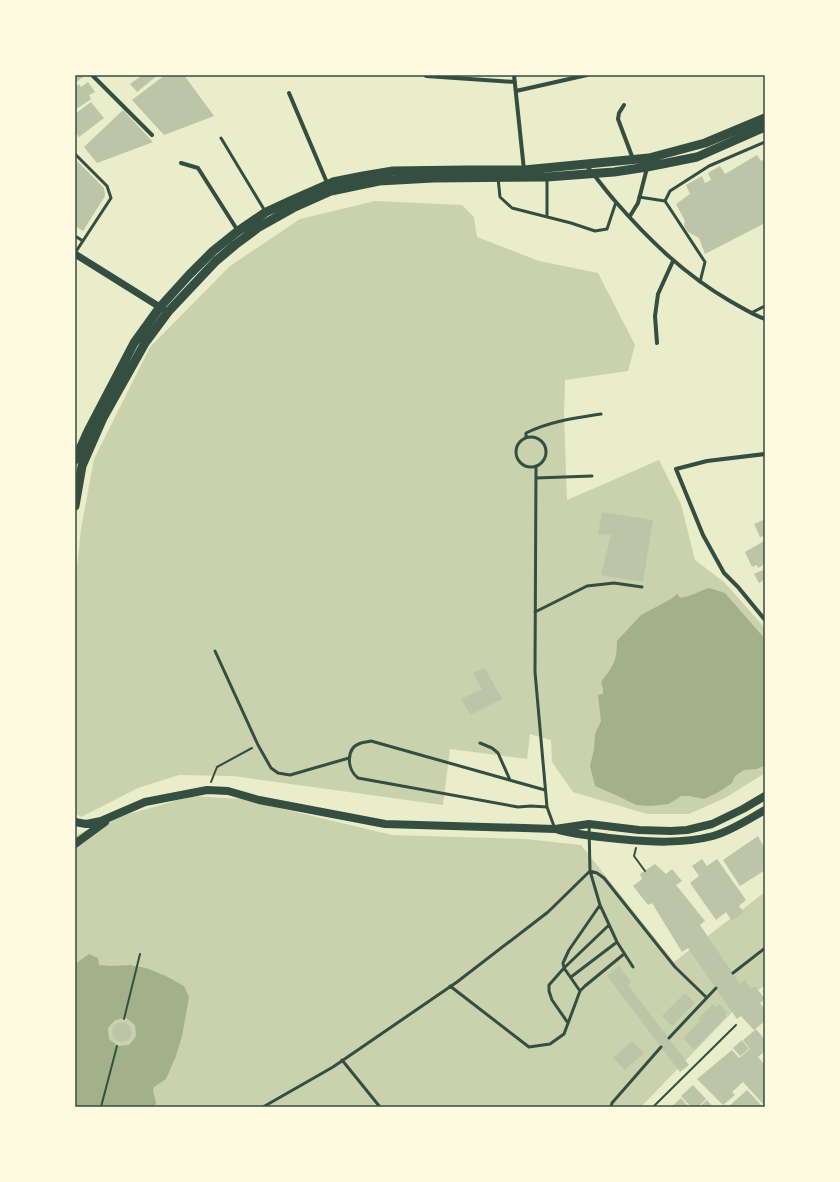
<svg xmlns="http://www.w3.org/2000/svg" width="840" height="1182" font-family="'PT Serif',serif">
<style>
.green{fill:#cad2ad}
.water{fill:#a3b18a;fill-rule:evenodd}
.building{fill:#bcc5a7}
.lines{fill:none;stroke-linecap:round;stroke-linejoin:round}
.path{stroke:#344e41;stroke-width:2}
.service{stroke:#344e41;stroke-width:3}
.minor{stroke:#344e41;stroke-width:4}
.tertiary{stroke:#344e41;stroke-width:7}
.secondary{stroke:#344e41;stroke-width:8}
.primary{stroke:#344e41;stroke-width:9}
.neatline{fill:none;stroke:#344e41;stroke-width:1.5}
</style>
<rect width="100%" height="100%" fill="#e9edc9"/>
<!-- green -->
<path class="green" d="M 375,201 L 462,205 L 474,217 L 477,237 L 539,261 L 598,273 L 635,345 L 628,371 L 565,380 L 564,414 L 567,500 L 659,460 L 681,504 L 695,560 L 724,582 L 765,628 L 765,773 L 725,798 L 689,814 L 647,814 L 573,792 L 552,762 L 551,740 L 530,734 L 527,759 L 450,749 L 443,805 L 233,776 L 179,775 L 138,788 L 81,817 L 75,813 L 75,587 L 81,529 L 94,459 L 150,347 L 230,266 L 300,219 Z
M 193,796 L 242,799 L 392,835 L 526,839 L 581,845 L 674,962 L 765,892 L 765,985 L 738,1006 L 641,1107 L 75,1107 L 75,838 L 78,834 L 118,817 Z"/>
<!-- water -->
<path class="water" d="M 709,588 L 725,593 L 765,639 L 765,765 L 757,769 L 744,770 L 735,776 L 732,783 L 717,793 L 704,799 L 689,796 L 681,796 L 669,804 L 651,806 L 636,805 L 618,796 L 595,786 L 590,766 L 594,749 L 595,734 L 601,721 L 598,695 L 603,694 L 603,689 L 601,682 C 613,666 617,662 617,641 L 641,615 L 671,599 L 677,594 L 681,598 C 692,596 699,591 709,588 Z
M 89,954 L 98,958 L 99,965 L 111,966 L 130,965 L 146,968 L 166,976 L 184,986 L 189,997 L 182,1036 L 176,1056 L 166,1079 L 154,1087 L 153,1090 L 156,1103 L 154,1107 L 75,1107 L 75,964 ZM 126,1018 L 135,1025 L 136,1036 L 129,1045 L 118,1046 L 109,1039 L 108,1028 L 115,1020 Z"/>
<!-- building -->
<path class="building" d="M 75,75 L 86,75 L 75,83 Z
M 140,75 L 158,75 L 137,92 L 130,84 L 141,76 Z
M 165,75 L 184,75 L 214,116 L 164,135 L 132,100 Z
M 88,82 L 95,92 L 89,95 L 91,99 L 75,110 L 75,87 L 79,84 L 81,87 Z
M 91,102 L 104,118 L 79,137 L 75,132 L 75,114 Z
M 123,110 L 153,142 L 97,163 L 84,147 Z
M 757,155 L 761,161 L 765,159 L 765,223 L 705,254 L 699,238 L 688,232 L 684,226 L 685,221 L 676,204 L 690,194 L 686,185 L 702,176 L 705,183 L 711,180 L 708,173 L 720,166 L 725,174 Z
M 75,159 L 104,188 L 105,196 L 83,231 L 75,226 Z
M 602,512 L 653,520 L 643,582 L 601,575 L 611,535 L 598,534 Z
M 765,519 L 765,536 L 760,537 L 754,524 Z
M 764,541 L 765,564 L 758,568 L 757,565 L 752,567 L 745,552 Z
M 765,569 L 765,582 L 764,580 L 759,583 L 754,574 Z
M 485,668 L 502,699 L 470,715 L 461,699 L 482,689 L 473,673 Z
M 758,836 L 765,849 L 765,870 L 740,886 L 723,860 Z
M 702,859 L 707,866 L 717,859 L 746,900 L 739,906 L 744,912 L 732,921 L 726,912 L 716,920 L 690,883 L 699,876 L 692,866 Z
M 655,864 L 666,874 L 672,869 L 682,881 L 676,885 L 705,921 L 700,925 L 740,984 L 745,980 L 751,989 L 755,986 L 765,999 L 760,1003 L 765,1009 L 765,1021 L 754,1030 L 741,1016 L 737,1019 L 688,948 L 682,952 L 652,903 L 648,905 L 633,886 L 642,879 L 640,874 Z
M 619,966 L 631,982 L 628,985 L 689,1065 L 680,1072 L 607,976 Z
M 685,993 L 695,1003 L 672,1026 L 662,1016 Z
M 713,1004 L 716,1007 L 719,1004 L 727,1012 L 725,1015 L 727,1016 L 694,1050 L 683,1038 L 700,1021 L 698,1019 Z
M112 1032a10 10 0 1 1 20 0a10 10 0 1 1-20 0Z
M 756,1029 L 765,1040 L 765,1051 L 758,1057 L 764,1064 L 765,1063 L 765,1106 L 743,1082 L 732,1092 L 735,1095 L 723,1105 L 697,1079 L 732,1050 L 739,1058 L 750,1049 L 743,1040 Z
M 742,1040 L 749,1049 L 740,1056 L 733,1048 Z
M 632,1041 L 644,1053 L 625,1070 L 613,1058 Z
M 693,1085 L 706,1099 L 698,1107 L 691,1107 L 681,1096 Z
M 747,1090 L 761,1105 L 759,1107 L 728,1107 Z
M 681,1098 L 689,1107 L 671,1107 Z
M 707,1100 L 713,1107 L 699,1107 Z"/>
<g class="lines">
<!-- path -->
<path class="path" d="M 211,782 L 217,767 L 252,748
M 636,848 L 634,856 L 645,871
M 124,1019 L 140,954
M 101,1107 L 117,1046
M 653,1107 L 736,1025"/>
<!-- service -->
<path class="service" d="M 221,138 L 265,211
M 75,154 L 107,186 L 111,198 L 75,253
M 498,178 L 500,197 L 512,208 L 571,223 L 595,231 L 607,229 L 616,202
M 547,179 L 547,217
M 639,197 L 665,201
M 75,236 L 83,241
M 700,282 L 705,262 L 665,201 L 670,191 L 709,166 L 765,142
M 751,313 L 765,306
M516 452a15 15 0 1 1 30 0a15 15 0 1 1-30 0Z
M 526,437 L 526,433 C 550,421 576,418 601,414
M 536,466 L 535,672 L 547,807 L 555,829
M 536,478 L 592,476
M 535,612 L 587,586 L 614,583 L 642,587
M 215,651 L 258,745 L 271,768 L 278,773 L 290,775 L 349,758
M 480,743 L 492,748 L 498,753 L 510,780
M 545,790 L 371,741 C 368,742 364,742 361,743 C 345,748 347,770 358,778 L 518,807 L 531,806 L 547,807
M 590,871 L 597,873 L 604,878 L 675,967 L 706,997
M 590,871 L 600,905 L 617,942 L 633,967
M 733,973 L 765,948
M 571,977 L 617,942
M 450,986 L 529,1047 L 550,1044 L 564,1034 L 580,991 L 585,986 L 624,954
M 580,991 L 564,968 L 563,963 L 569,950 L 600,905
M 568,1023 L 552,1000 L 549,991 L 549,985 L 564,968 L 609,925
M 669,1038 L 716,988
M 342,1060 L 380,1107
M 263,1107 L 333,1067 L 457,982 L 548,912 L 590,871 L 589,825
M 611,1107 L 612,1103 L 661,1047"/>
<!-- minor -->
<path class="minor" d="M 92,75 L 152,135
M 514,75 L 524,170
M 426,76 L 515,82
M 516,91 L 587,75
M 289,93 L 328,185
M 624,105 L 619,113 L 618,119 L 633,159
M 181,163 L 198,168 L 238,231
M 586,165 C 596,177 605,190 615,201 C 649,240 685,275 730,301 C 741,307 753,315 765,319
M 630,216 L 638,203 L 647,168
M 657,343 L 655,316 L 658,294 L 673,261
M 765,454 L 707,461 L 676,469 L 703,535 L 724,573 L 738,587 L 765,620"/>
<!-- tertiary -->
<path class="tertiary" d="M 75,254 L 163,309"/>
<!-- secondary -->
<path class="secondary" d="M 75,822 L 86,824 L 101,821 L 145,802 L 207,790 L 228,791 L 259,800 L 385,824 L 555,829 L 589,824 L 639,830 L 671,831 L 687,830 L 712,824 L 743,809 L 765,796
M 559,830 C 579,835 599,837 619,839 C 651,842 682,844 713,836 C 731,831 749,819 765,810
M 75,844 L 105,822"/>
<!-- primary -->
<path class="primary" d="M 75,460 L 88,431 L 134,343 L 160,307 L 189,275 L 213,251 L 238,231 L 266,212 L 292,200 L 333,182 L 363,176 L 393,171 L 466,170 L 524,170 L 649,158 L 705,143 L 765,118
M 75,506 L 82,466 L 103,418 L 145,343 L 168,312 L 216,261 L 235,245 L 259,227 L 293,208 L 331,191 L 379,181 L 433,178 L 547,177 L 614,172 L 647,167 L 697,157 L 765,127"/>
</g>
<!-- border -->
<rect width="840" height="1182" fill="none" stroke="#fefae0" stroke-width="152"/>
<rect x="76" y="76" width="688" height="1030" class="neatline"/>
</svg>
